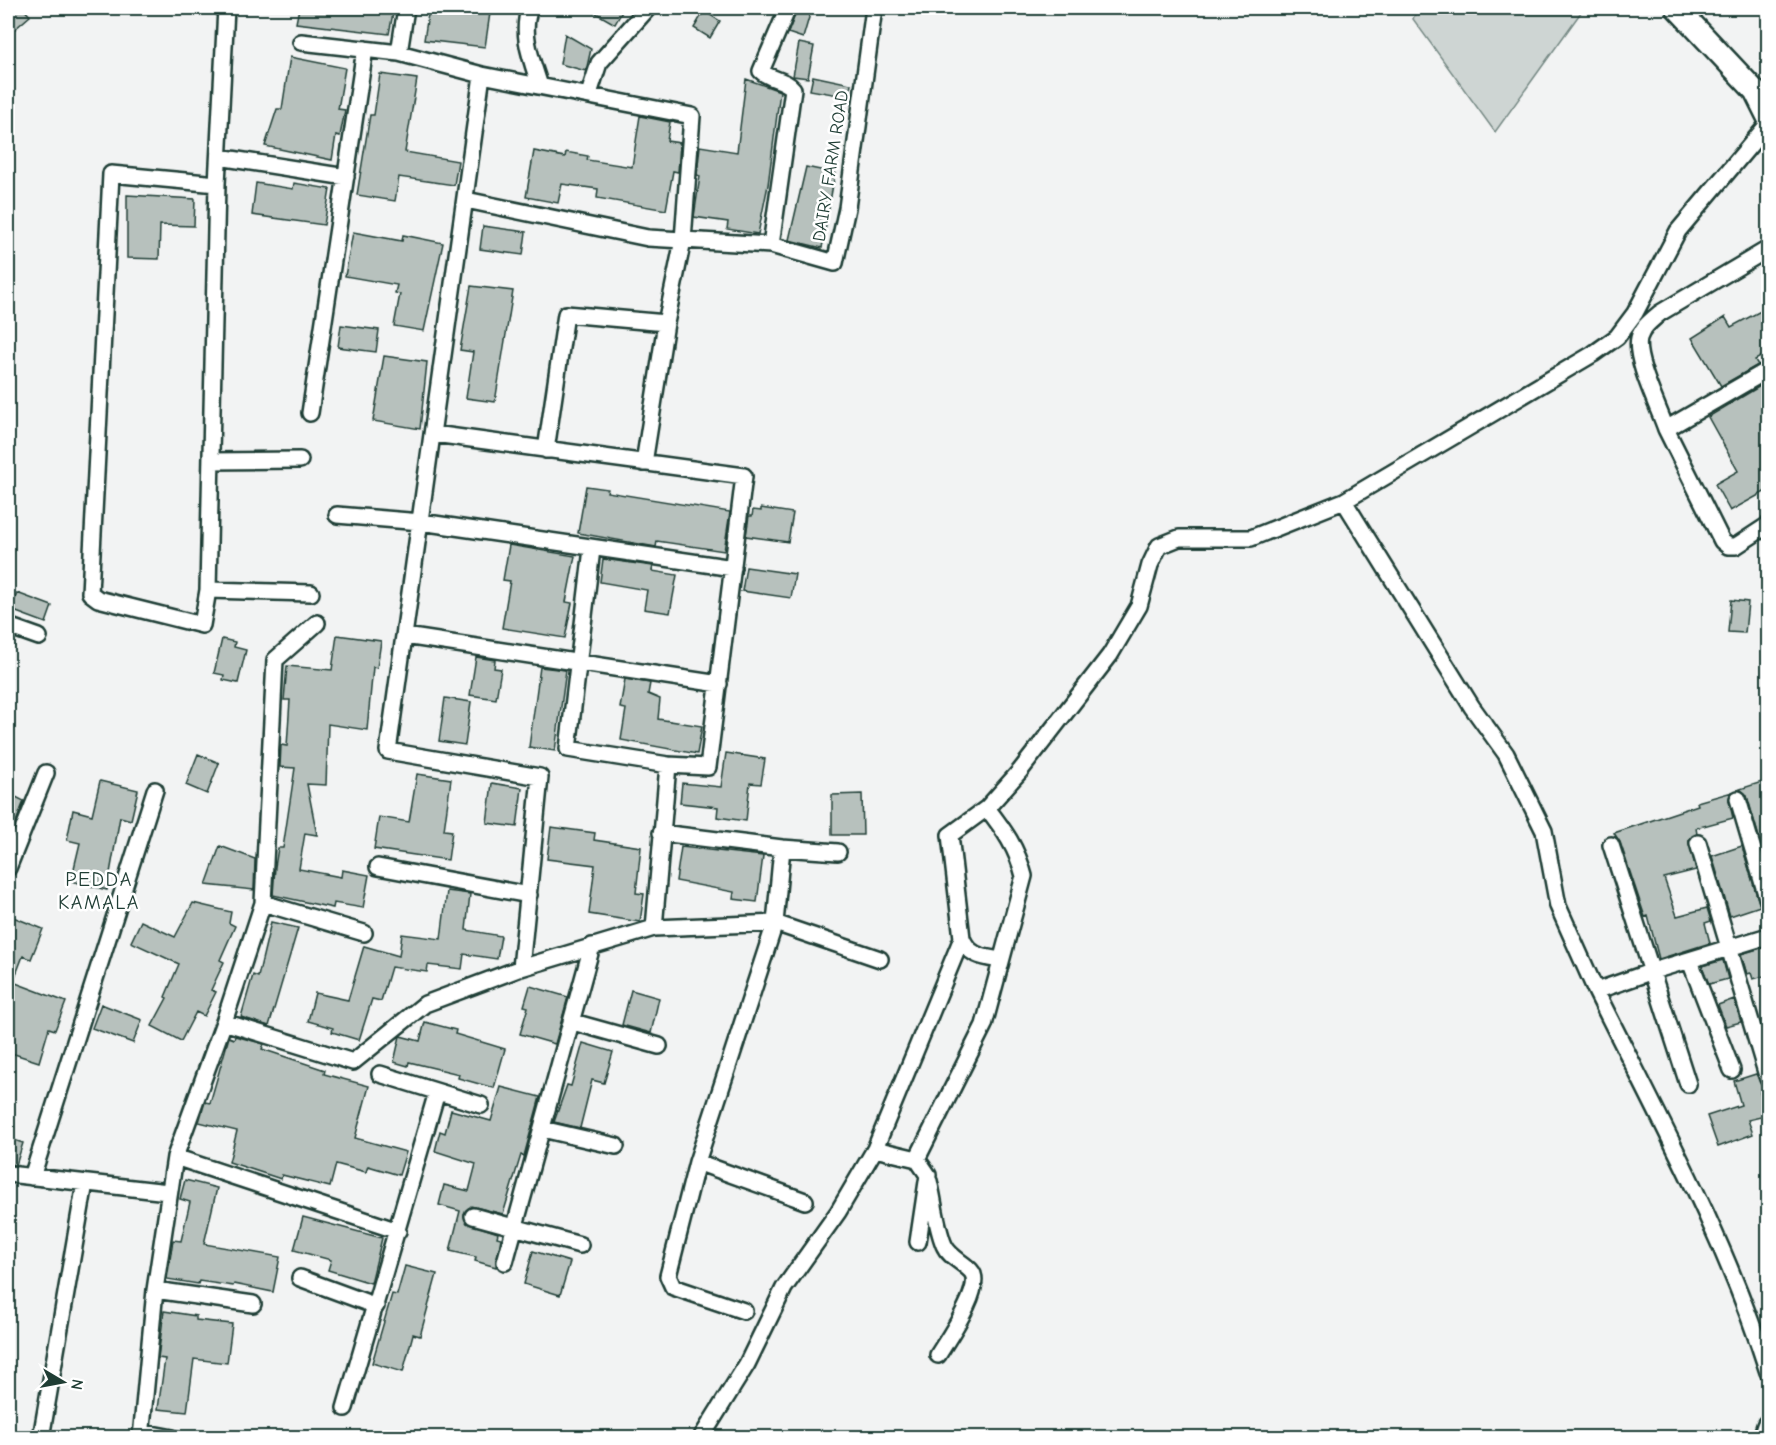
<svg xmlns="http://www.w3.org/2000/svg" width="1776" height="1445" font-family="'Comic Neue',sans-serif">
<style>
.green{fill:#ced5d3;stroke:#768984;stroke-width:1.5}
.building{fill:#b7c1bd;stroke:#1f3d34;stroke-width:1.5}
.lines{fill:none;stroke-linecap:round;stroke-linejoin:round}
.minor-casing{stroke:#1f3d34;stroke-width:20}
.secondary-casing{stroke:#1f3d34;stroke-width:26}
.minor{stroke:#fff;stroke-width:15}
.secondary{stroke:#fff;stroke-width:21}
.labels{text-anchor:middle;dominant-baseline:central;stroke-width:5;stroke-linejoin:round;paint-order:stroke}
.street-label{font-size:18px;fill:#1f3d34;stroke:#fff}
.neighbourhood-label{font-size:20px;letter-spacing:1.5px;fill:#1f3d34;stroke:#fff}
</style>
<rect width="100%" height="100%" fill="#f2f3f3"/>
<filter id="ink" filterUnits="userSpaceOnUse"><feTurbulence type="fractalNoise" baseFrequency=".0167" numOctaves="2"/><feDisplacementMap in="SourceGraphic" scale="12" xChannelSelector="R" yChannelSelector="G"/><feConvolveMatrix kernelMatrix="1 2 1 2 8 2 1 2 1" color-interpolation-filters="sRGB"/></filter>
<g filter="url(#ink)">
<!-- green -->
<path class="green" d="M 1418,8 L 1584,8 L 1495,132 L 1413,19 Z"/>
<!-- building -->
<path class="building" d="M 8,8 L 23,8 L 30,16 L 8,35 Z
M 299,8 L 394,8 L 389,34 L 296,23 Z
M 429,8 L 463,13 L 463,8 L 490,13 L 485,47 L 424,40 Z
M 587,8 L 624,8 L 615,24 Z
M 797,10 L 810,14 L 803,38 L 788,33 Z
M 704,11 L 720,21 L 710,38 L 694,28 Z
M 565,34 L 591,49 L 586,71 L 560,64 Z
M 799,43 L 814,46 L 808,78 L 793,76 Z
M 290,57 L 345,68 L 338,109 L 345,110 L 340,136 L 336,135 L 332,160 L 265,146 L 277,109 L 282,109 Z
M 380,74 L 417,79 L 405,152 L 458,161 L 454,185 L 399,177 L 395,201 L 357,195 L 370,115 L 374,115 Z
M 813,76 L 851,84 L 849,97 L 810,90 Z
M 746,79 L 780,91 L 768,185 L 758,234 L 727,229 L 728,222 L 694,217 L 700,176 L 697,175 L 700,146 L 737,152 Z
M 640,116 L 670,122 L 667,141 L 680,143 L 678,172 L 673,171 L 666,210 L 597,198 L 598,189 L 562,184 L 558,203 L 526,197 L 534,151 L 565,157 L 566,152 L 588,156 L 587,160 L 632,167 Z
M 806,167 L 835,173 L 822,248 L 789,240 Z
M 256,183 L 293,189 L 294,183 L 330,189 L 324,225 L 252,215 Z
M 127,195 L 195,199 L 194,226 L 160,225 L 159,259 L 127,258 Z
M 483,226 L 526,232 L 523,255 L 480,249 Z
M 353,232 L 402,241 L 403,235 L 443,243 L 424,331 L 394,326 L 400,294 L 395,293 L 397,285 L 345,276 Z
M 471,286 L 513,291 L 495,402 L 466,398 L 473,352 L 460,350 Z
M 1768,307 L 1768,353 L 1755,360 L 1758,365 L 1721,386 L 1692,338 L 1725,317 L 1731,327 Z
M 341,325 L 379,330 L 376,352 L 338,347 Z
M 384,356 L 427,362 L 420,429 L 373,421 Z
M 1767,382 L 1768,490 L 1730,511 L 1715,484 L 1738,471 L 1708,417 Z
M 586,486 L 608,489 L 607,492 L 730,512 L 724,551 L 657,541 L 656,547 L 578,533 Z
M 761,508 L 793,513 L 788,542 L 746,536 L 749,516 L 752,516 L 753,510 L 761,511 Z
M 509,545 L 575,556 L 566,602 L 572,603 L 565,638 L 502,628 L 510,581 L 503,580 Z
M 603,559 L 653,566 L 652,571 L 677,575 L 670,613 L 644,609 L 647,590 L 600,582 Z
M 746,567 L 795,574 L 791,598 L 742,591 Z
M 17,593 L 52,606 L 46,623 L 11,610 Z
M 1731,600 L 1748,602 L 1745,633 L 1728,632 Z
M 337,635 L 381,641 L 377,668 L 373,667 L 367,730 L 328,724 L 326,785 L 307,784 L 317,835 L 305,833 L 299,869 L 341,877 L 342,870 L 369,875 L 363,908 L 334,903 L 333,908 L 273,895 L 275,867 L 278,848 L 283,848 L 295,768 L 280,767 L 281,745 L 287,746 L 290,700 L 284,700 L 287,666 L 332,670 Z
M 222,639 L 235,642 L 234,647 L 246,650 L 238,683 L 223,680 L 224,675 L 214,673 Z
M 476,657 L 495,660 L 494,668 L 501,669 L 496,699 L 470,695 Z
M 540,667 L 566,670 L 555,751 L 529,747 Z
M 625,679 L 650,683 L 648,694 L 660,699 L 658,719 L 702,726 L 697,754 L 621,740 L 626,709 L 620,708 Z
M 445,698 L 471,702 L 465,745 L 439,741 Z
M 726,753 L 765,759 L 761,784 L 750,783 L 746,821 L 717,817 L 718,807 L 680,803 L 682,783 L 721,787 Z
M 198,754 L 219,763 L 207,794 L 186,785 Z
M 417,774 L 451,779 L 444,830 L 452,831 L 448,860 L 374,849 L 379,817 L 409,822 Z
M 1768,780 L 1768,868 L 1747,796 L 1740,789 Z
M 100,781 L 138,790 L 131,820 L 120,817 L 107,890 L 71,881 L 80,843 L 67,840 L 73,810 L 92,815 Z
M 492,783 L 522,788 L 517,827 L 487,823 Z
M 1732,792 L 1729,801 L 1733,818 L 1696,828 L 1697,834 L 1689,840 L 1696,870 L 1664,878 L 1677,916 L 1707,908 L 1711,921 L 1705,923 L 1710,943 L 1659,959 L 1648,916 L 1645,917 L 1620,842 L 1614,833 L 1698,805 L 1697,802 Z
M 8,793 L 24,801 L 8,843 Z
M 862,794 L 863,835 L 832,835 L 832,795 Z
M 551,827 L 595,833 L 594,840 L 641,847 L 636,893 L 644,894 L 640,922 L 589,914 L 595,865 L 547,859 Z
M 220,846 L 255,859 L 254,890 L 206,885 Z
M 1742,846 L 1760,906 L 1730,916 L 1712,856 Z
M 681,847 L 763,856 L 757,902 L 733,899 L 734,892 L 676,881 Z
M 447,891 L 470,894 L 466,930 L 501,936 L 497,959 L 464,954 L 462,969 L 428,965 L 427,972 L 391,967 L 381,1001 L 372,999 L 359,1040 L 332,1032 L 333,1028 L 308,1021 L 315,993 L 348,1000 L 364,946 L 399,956 L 402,934 L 441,939 Z
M 193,903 L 231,912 L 229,923 L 235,926 L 220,960 L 224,962 L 211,990 L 216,992 L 204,1016 L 196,1012 L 181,1041 L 152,1026 L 167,998 L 165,997 L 179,964 L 131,942 L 141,921 L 175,937 Z
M 8,915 L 43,929 L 31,959 L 23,956 L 13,982 L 66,1002 L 55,1030 L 49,1028 L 39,1062 L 8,1052 Z
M 271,922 L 298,928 L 269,1026 L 241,1017 L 253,975 L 258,977 Z
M 1768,946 L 1768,975 L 1753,979 L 1751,973 L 1747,974 L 1741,954 Z
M 1723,960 L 1728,979 L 1709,984 L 1702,966 Z
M 530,986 L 568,997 L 555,1044 L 520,1034 L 528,1007 L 524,1006 Z
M 631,990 L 659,998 L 651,1033 L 622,1025 Z
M 1734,999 L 1741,1022 L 1726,1026 L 1718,1005 Z
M 101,1004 L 142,1020 L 133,1043 L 92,1028 Z
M 425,1022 L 456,1030 L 455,1034 L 505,1049 L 494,1088 L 458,1078 L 459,1074 L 409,1062 L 408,1066 L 394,1062 L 400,1036 L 420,1041 Z
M 235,1036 L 264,1044 L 262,1049 L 325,1070 L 324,1074 L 369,1086 L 355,1138 L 406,1152 L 399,1175 L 368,1166 L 366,1172 L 336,1164 L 330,1187 L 282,1175 L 281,1179 L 229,1162 L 237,1131 L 199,1122 L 205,1102 L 210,1103 L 229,1037 L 234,1039 Z
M 583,1043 L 613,1052 L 604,1083 L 592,1080 L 580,1128 L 554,1122 L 567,1085 L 571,1086 Z
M 1756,1074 L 1765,1091 L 1760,1092 L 1765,1116 L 1748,1120 L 1753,1134 L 1718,1147 L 1707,1116 L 1741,1105 L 1734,1081 Z
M 501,1087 L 540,1097 L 524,1156 L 521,1155 L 503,1214 L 471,1206 L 464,1214 L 467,1223 L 498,1233 L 497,1237 L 501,1238 L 496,1267 L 475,1261 L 476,1257 L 450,1251 L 460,1211 L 439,1205 L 444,1185 L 469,1191 L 476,1164 L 435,1151 L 440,1131 L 445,1133 L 451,1110 L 491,1121 Z
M 8,1138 L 23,1143 L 16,1165 L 8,1164 Z
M 185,1180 L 217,1188 L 204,1244 L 280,1257 L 273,1292 L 234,1284 L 233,1286 L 199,1281 L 198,1284 L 167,1279 L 173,1240 L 181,1241 L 190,1202 L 180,1199 Z
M 303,1217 L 382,1238 L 371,1283 L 328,1270 L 331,1260 L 294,1250 Z
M 533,1251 L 570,1262 L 560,1295 L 524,1284 Z
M 405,1266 L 437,1274 L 420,1336 L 413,1334 L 403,1372 L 372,1363 L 392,1294 L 397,1295 Z
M 164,1311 L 196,1316 L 196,1320 L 232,1324 L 227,1363 L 194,1359 L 187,1412 L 158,1409 L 165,1359 L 158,1358 Z"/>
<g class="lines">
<defs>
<path id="minor" d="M 530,8 C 520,33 532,61 540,86
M 301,42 L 399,53 L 482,75 L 692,116 L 683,240 L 666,323 L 644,463
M 399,53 L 406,8
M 482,75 L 388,751 L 540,777 L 521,968
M 589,94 L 599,63 L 648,8
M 219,157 L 346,177
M 217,184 L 111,174 L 90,593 L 98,599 L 202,625 L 208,590 L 217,184 L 226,8
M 466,200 L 648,238 L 771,245 L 793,89 C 785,79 770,80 761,71 L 788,8
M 771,245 L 835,263 L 847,208 L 874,8
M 1768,370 L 1666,429 L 1722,541 L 1728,546 L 1736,546 L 1768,525
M 310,413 L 365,49
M 1666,429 C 1659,408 1634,359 1639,338 C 1642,327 1652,320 1660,313 L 1768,249
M 546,450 L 566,314 L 666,323
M 211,461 L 300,460
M 1344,501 L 1593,354 L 1617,337 L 1635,313 L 1678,231 L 1768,124
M 337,515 L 421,522 L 733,568
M 592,549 L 568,749 L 668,765
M 208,590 L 311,593
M 8,626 L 39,637
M 405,636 L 719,684
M 1738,799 L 1768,901
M 661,833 L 782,848 L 838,852
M 1698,843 L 1768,1079
M 1611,845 L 1688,1084
M 378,867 L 529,895
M 8,868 L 46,773
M 263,903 L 364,933
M 654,928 L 775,923 L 880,959
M 1000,960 C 982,957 969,956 962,938 L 950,835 L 987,808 L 1020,771 L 1110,655 L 1139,606 L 1150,565 L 1159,546 L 1179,538 L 1251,538 L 1344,501 L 1472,707 L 1506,754 L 1544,831 L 1558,906 L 1596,991 L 1653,971 L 1768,936
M 1690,961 L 1732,1070
M 1596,991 C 1658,1116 1726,1239 1768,1372
M 224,1022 L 353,1062 L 425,1004 L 521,968 L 654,928 L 668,765 L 708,767 L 744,476 L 434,434
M 573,1022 L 659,1046
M 380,1074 L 481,1105
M 542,1129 L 616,1146
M 875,1149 L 962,938
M 175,1157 L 398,1231
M 917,1159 L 984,1025 L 1024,876 C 1017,848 1004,830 987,808
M 697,1162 L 805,1201
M 8,1174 L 168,1192
M 32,1177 L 155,790
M 929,1181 C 934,1201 936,1226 944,1245 C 949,1257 963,1262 971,1271 C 985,1286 947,1340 938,1355
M 473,1216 L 580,1245
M 505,1262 L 592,946
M 300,1278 L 376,1306
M 155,1290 L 253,1304
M 744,1311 L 673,1287 L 668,1276 L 697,1162 L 775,923 L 782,848
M 345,1408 L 437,1092
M 141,1432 L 173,1438
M 41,1438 L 85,1183
M 141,1438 L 155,1290 L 175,1157 L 224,1022 L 263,903 L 275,660 L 317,623
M 701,1438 L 747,1364 L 784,1288 L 838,1212 L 875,1149 L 917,1159 L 928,1175 L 918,1242"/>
<path id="secondary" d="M 1677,8 L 1755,91 L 1768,117
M 1764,1438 L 1768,1426"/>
</defs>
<!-- minor casing -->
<use href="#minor" class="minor-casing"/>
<!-- secondary casing -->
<use href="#secondary" class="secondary-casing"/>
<!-- minor -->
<use href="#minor" class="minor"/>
<!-- secondary -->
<use href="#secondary" class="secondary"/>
</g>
</g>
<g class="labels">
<!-- street labels -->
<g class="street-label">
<text transform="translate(831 166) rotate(-81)">DAIRY FARM ROAD</text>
</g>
<!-- neighbourhood labels -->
<g class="neighbourhood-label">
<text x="99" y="879">PEDDA<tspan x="99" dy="23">KAMALA</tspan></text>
</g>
</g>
<!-- margin -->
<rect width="1776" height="1445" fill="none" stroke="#fff" stroke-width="30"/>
<rect x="15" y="15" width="1746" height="1415" fill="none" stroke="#1f3d34" stroke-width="2" filter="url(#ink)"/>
<!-- north arrow -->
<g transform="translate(63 1382) rotate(100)" stroke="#ffffff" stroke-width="4.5" paint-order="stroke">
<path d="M0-4.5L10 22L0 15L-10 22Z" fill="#1f3d34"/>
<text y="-9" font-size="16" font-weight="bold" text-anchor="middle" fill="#1f3d34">N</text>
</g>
</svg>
